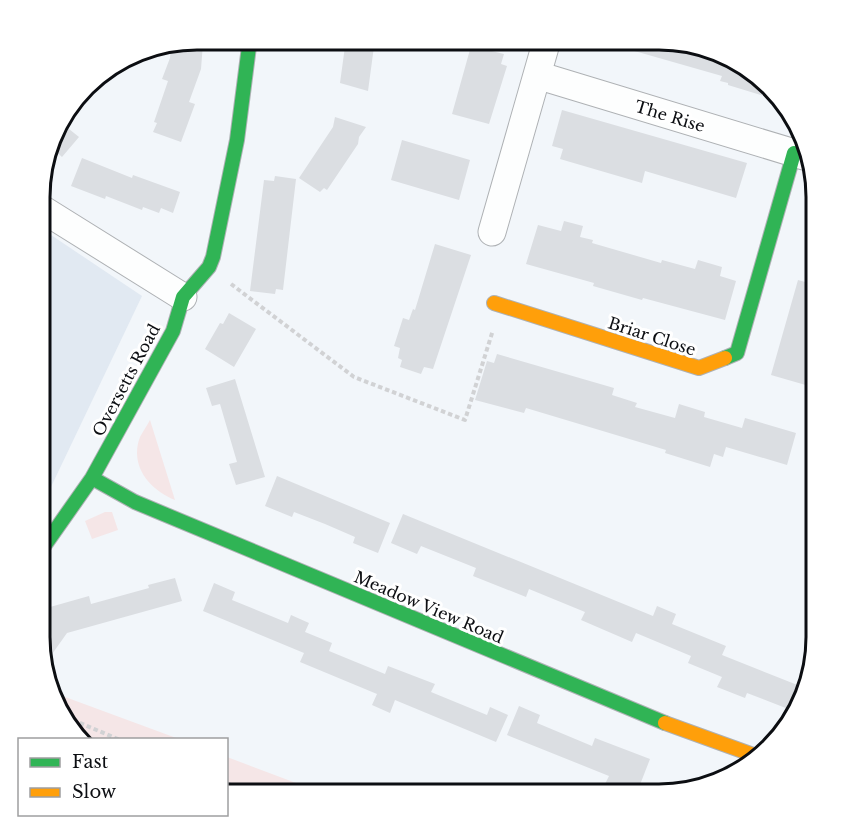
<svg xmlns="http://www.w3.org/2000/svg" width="855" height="834" font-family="'Libre Baskerville',serif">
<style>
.built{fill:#e1e9f2}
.green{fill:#f5e6e7}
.building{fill:#dbdee2}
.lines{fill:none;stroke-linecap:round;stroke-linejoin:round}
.street-casing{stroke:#aeb1b4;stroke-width:29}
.fast-casing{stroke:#aeb1b4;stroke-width:16}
.slow-casing{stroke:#aeb1b4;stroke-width:16}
.path{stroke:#d1d2d4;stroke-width:4;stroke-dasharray:4.5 3;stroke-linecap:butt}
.street{stroke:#fdfefe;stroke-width:27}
.fast{stroke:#30b455;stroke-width:14}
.slow{stroke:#ff9f0a;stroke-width:14}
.labels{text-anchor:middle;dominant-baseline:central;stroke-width:6;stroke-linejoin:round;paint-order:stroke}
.street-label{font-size:16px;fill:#0c0e12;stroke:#fff}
.rim{fill:none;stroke:#0c0e12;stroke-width:3}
</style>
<rect width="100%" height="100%" fill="#f2f6fa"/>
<!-- built -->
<path class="built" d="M 42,229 L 142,296 L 40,510 Z"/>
<!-- green -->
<path class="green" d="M 150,420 L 175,500 C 150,490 129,466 140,437 C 143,431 147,426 150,420 Z
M 105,512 L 112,512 L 118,530 L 92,539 L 85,521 Z
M 57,694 L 179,739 L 79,739 L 72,734 Z
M 226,757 L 227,757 L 328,795 L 227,795 Z"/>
<!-- building -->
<path class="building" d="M 346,39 L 375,39 L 368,91 L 340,83 Z
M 618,40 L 679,40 L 737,60 L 784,102 L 728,85 L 728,83 L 720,81 L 722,76 L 617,46 Z
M 184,41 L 203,43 L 201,69 L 189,102 L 195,104 L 181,142 L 153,132 L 157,123 L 154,122 L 168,81 L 162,79 L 170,58 L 171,43 Z
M 471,46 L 504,54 L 501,64 L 507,66 L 489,124 L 452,114 Z
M 562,110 L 747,163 L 736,198 L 645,171 L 642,183 L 560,159 L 563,149 L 552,146 Z
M 335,117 L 366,127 L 359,137 L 358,144 L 327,190 L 324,188 L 320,192 L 299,178 L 333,127 Z
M 59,121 L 79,137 L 62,157 L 50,146 Z
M 402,140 L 470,160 L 459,200 L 391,180 Z
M 82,158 L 132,178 L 133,175 L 180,192 L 173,213 L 161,208 L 159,213 L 143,207 L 142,210 L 106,196 L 105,199 L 71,186 Z
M 275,176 L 296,179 L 283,290 L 276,289 L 275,294 L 250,291 L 264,180 L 274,181 Z
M 564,221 L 583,226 L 580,237 L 593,240 L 592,243 L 661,263 L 662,260 L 695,269 L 698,260 L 722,267 L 720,276 L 736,281 L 725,320 L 643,298 L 642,300 L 593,286 L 594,283 L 526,264 L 538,225 L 561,231 Z
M 435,244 L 471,255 L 433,369 L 424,367 L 421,374 L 400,367 L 402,360 L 398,358 L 400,348 L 394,346 L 403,318 L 409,320 L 413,309 L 415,310 Z
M 798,280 L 816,285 L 816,388 L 771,375 Z
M 229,313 L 256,329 L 234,367 L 205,349 L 220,323 L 223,324 Z
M 497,354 L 614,388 L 612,395 L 637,403 L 635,407 L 675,418 L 679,404 L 705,412 L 704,417 L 742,428 L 745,418 L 796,433 L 787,465 L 726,447 L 723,457 L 714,454 L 710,467 L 665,453 L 666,450 L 526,408 L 524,413 L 475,400 L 487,361 L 494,363 Z
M 235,379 L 265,477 L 236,485 L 229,464 L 237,462 L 220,404 L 212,406 L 206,388 Z
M 277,476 L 390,523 L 378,553 L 353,543 L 355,537 L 325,524 L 294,512 L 292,517 L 265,506 Z
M 403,514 L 653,616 L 657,606 L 676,614 L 672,624 L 726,646 L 722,655 L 805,688 L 800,707 L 796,712 L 747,693 L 745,698 L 717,687 L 722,677 L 688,663 L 691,656 L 636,633 L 632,642 L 581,620 L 585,612 L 529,589 L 526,597 L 473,576 L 476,568 L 421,546 L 417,554 L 391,543 Z
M 175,578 L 182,601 L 67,633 L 45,664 L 39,647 L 39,615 L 43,609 L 89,596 L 91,604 L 149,588 L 148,585 Z
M 214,583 L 235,592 L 232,600 L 288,623 L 291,615 L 309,623 L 305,632 L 332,643 L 329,651 L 385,674 L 388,666 L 435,684 L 431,692 L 487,715 L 490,707 L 508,715 L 496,742 L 395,700 L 390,713 L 372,705 L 377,694 L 300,662 L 304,653 L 203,611 Z
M 519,706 L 540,715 L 537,723 L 592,746 L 595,738 L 650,759 L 636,795 L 605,784 L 609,776 L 507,735 Z"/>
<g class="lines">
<defs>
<path id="street" d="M 537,75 L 804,156
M 42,209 L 183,297
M 492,232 L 547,40"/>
<path id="fast" d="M 725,358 L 737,353 L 794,153
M 92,478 L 135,502 L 665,723
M 40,552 L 92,478 L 173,331 L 183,297 L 209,267 L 213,257 L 237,140 L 250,39"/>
<path id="slow" d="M 494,303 L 699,368 L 725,358
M 665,723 L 759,757"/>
</defs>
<!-- street casing -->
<use href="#street" class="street-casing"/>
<!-- fast casing -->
<use href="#fast" class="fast-casing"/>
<!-- slow casing -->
<use href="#slow" class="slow-casing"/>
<!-- path -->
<path class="path" d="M 231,284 L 354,377 L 465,420 L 493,330
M 66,717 L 120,740
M 226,783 L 256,795"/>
<!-- street -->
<use href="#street" class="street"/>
<!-- fast -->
<use href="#fast" class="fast"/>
<!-- slow -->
<use href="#slow" class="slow"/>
</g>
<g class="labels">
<!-- street labels -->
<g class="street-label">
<text transform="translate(670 116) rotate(17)">The Rise</text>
<text transform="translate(652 336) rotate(18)">Briar Close</text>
<text transform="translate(126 380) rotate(-62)">Oversetts Road</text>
<text transform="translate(429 607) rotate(23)">Meadow View Road</text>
</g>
</g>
<!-- crop -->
<path d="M0 0H855V834H0ZM197 50H659A147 147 0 0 1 806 197V637A147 147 0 0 1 659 784H197A147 147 0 0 1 50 637V197A147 147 0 0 1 197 50Z" fill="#fff" fill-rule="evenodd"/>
<path class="rim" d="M197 50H659A147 147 0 0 1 806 197V637A147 147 0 0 1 659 784H197A147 147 0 0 1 50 637V197A147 147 0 0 1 197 50Z"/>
<!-- legend -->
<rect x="18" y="738" width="210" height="78" fill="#ffffff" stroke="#9e9fa0" stroke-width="1.5"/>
<rect x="30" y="758" width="30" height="9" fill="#30b455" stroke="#9e9fa0" stroke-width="1.5"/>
<text x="72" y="768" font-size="18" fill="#0c0e12">Fast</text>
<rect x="30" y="788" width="30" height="9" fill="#ff9f0a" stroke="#9e9fa0" stroke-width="1.5"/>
<text x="72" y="798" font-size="18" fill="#0c0e12">Slow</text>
</svg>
